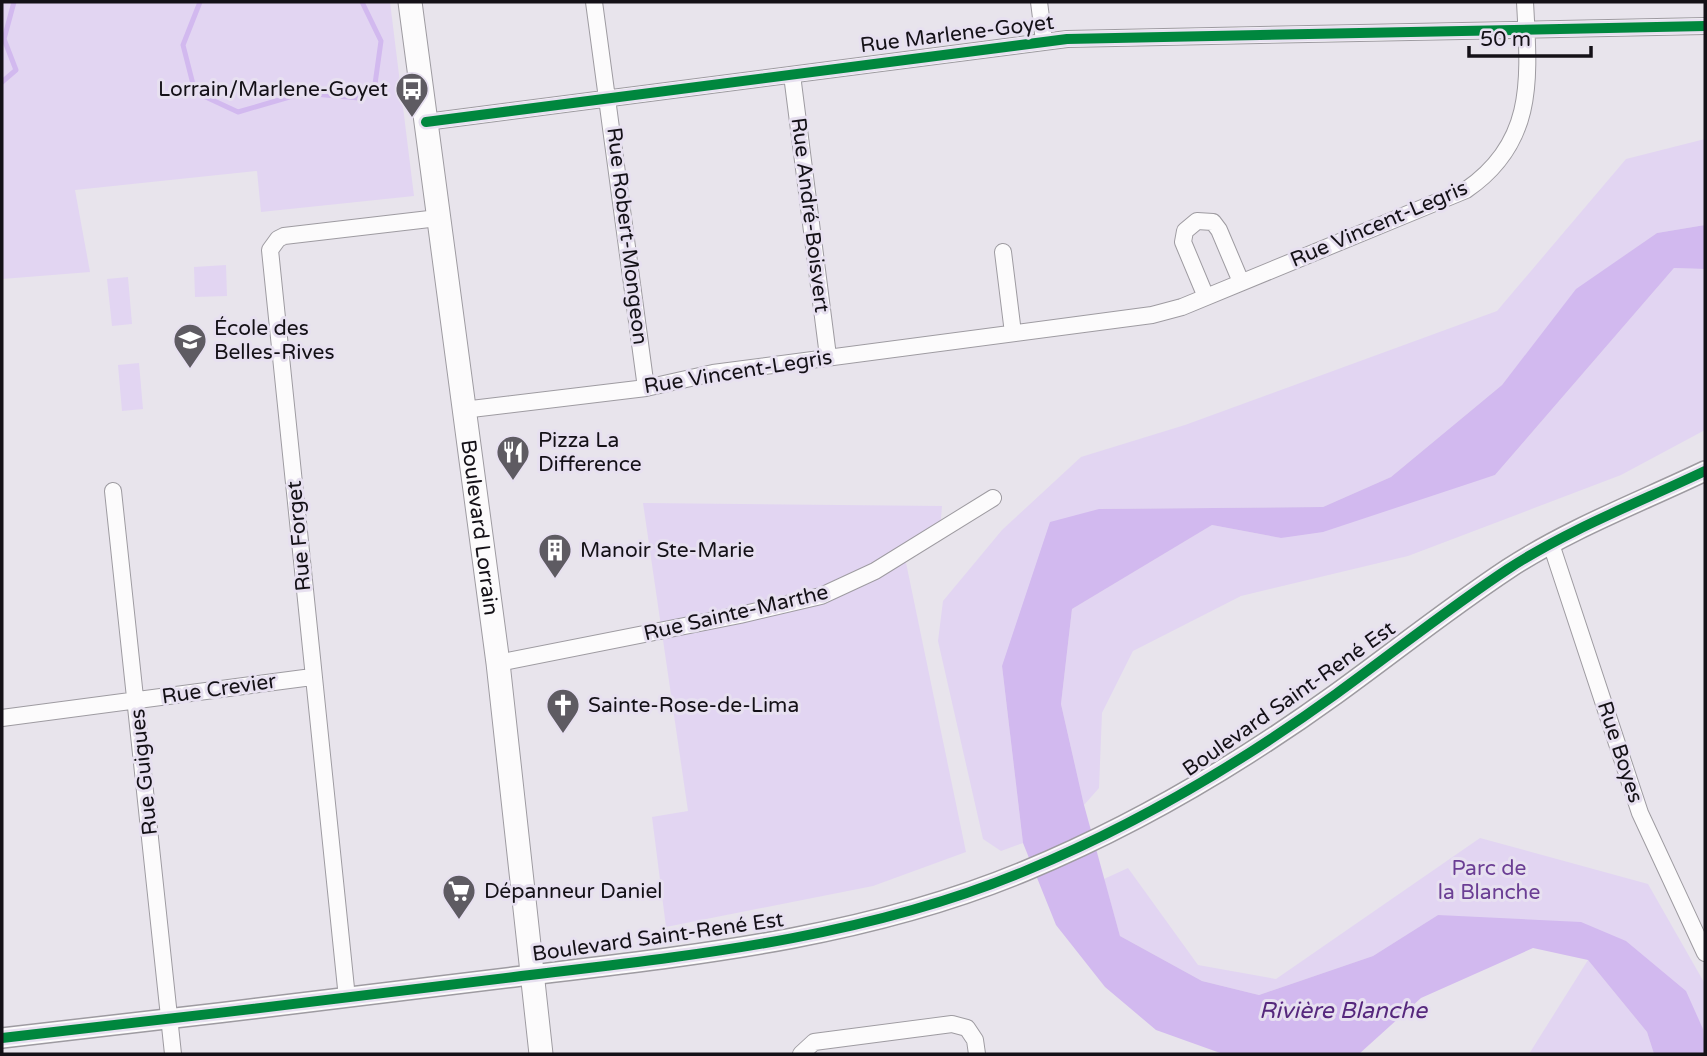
<svg xmlns="http://www.w3.org/2000/svg" width="1707" height="1056" font-family="'Varela Round',sans-serif">
<style>
.green{fill:#e2d5f2}
.water{fill:#d2b9ef}
.lines{fill:none;stroke-linecap:round;stroke-linejoin:round}
.stream{stroke:#d2b9ef;stroke-width:5}
.minor-casing{stroke:#9e9ba1;stroke-width:18}
.tertiary-casing{stroke:#9e9ba1;stroke-width:22}
.secondary-casing{stroke:#9e9ba1;stroke-width:25}
.minor{stroke:#fcfbfc;stroke-width:16}
.tertiary{stroke:#fcfbfc;stroke-width:19}
.secondary{stroke:#fcfbfc;stroke-width:23}
.cycleway-casing{stroke:#e7e0f0;stroke-width:15}
.cycleway{stroke:#00873e;stroke-width:10}
.labels{text-anchor:middle;dominant-baseline:central;stroke-width:6;stroke-linejoin:round;paint-order:stroke}
.street-label{font-size:21px;fill:#141117;stroke:#e7e0f0}
.poi-label{font-size:21px;fill:#141117;stroke:#e7e0f0;text-anchor:start}
.park-label{font-size:21px;fill:#6b3e94;stroke:#e7e0f0}
.water-label{font-size:23px;font-style:italic;fill:#56287d;stroke:#e7e0f0}
</style>
<rect width="100%" height="100%" fill="#e8e4ec"/>
<!-- green -->
<path class="green" d="M 2,2 L 390,2 L 414,196 L 261,212 L 257,171 L 75,190 L 90,272 L 2,279 Z
M 1705,139 L 1705,225 L 1657,233 L 1577,289 L 1502,385 L 1391,477 L 1323,507 L 1099,509 L 1002,666 L 1023,843 L 1001,851 L 983,839 L 938,641 L 943,601 L 1002,530 L 1081,457 L 1185,425 L 1497,311 L 1626,159 Z
M 226,265 L 227,296 L 195,297 L 194,267 Z
M 1674,268 L 1705,269 L 1705,430 L 1621,475 L 1408,556 L 1241,596 L 1133,651 L 1102,713 L 1099,788 L 1084,805 L 1061,704 L 1072,609 L 1212,525 L 1281,538 L 1495,475 Z
M 128,277 L 132,324 L 112,326 L 107,279 Z
M 139,363 L 143,409 L 122,411 L 118,365 Z
M 643,503 L 942,506 L 940,530 L 904,553 L 966,852 L 873,886 L 666,927 L 652,817 L 688,811 Z
M 1480,838 L 1648,884 L 1705,984 L 1705,1053 L 1703,1029 L 1626,941 L 1438,915 L 1373,956 L 1259,995 L 1202,981 L 1120,936 L 1104,879 L 1128,868 L 1198,965 L 1276,979 Z
M 1588,960 L 1647,1032 L 1654,1054 L 1529,1054 Z"/>
<!-- water -->
<path class="water" d="M 1705,225 L 1705,269 L 1674,268 L 1495,475 L 1323,532 L 1281,538 L 1212,525 L 1072,609 L 1061,704 L 1084,805 L 1120,936 L 1202,981 L 1259,995 L 1373,956 L 1438,915 L 1581,922 L 1626,941 L 1686,991 L 1703,1029 L 1705,1054 L 1654,1054 L 1647,1032 L 1588,960 L 1533,948 L 1421,998 L 1359,1054 L 1223,1054 L 1156,1030 L 1105,987 L 1056,925 L 1023,843 L 1002,666 L 1050,522 L 1099,509 L 1323,507 L 1391,477 L 1502,385 L 1576,289 L 1657,233 Z"/>
<g class="lines">
<!-- stream -->
<path class="stream" d="M 200,2 L 183,45 L 195,92 L 238,112 L 303,93 L 359,98 L 375,84 L 381,41 L 362,2
M 2,82 L 16,70 L 4,39 L 14,2"/>
<defs>
<path id="minor" d="M 594,2 L 646,388
M 1039,2 L 1044,41
M 792,75 L 828,356
M 426,122 L 1067,39 L 1705,26
M 1003,252 L 1013,333
M 1206,297 L 1183,242 L 1185,231 L 1197,221 L 1213,222 L 1219,230 L 1241,282
M 463,410 L 646,388 L 713,373 L 1152,315 L 1182,307 L 1466,190 C 1536,142 1529,78 1525,2
M 113,491 L 173,1054
M 1551,544 L 1640,813 L 1705,953
M 498,663 L 740,615 L 821,596 L 875,571 L 993,498
M 2,718 L 312,677
M 347,998 L 270,250 L 278,239 L 284,236 L 438,218
M 801,1054 L 814,1042 L 952,1024 L 967,1028 L 975,1040 L 977,1054"/>
<path id="tertiary" d="M 2,1038 C 173,1019 343,998 514,977 C 687,956 862,939 1025,871 C 1136,825 1239,764 1336,694 C 1394,652 1449,608 1508,569 C 1569,529 1640,502 1705,471"/>
<g id="secondary">
<path id="s1" d="M 410,2 L 498,663 L 541,1054"/>
</g>
</defs>
<!-- minor casing -->
<use href="#minor" class="minor-casing"/>
<!-- tertiary casing -->
<use href="#tertiary" class="tertiary-casing"/>
<!-- secondary casing -->
<use href="#secondary" class="secondary-casing"/>
<!-- minor -->
<use href="#minor" class="minor"/>
<!-- tertiary -->
<use href="#tertiary" class="tertiary"/>
<!-- secondary -->
<use href="#secondary" class="secondary"/>
<defs>
<path id="cycleway" d="M 426,122 L 1067,39 L 1705,26
M 2,1038 C 173,1019 343,998 514,977 C 687,956 862,939 1025,871 C 1136,825 1239,764 1336,694 C 1394,652 1449,608 1508,569 C 1569,529 1640,502 1705,471"/>
</defs>
<!-- cycleway casing -->
<use href="#cycleway" class="cycleway-casing"/>
<!-- cycleway -->
<use href="#cycleway" class="cycleway"/>
</g>
<!-- icons -->
<defs>
<symbol id="bus-pin" viewBox="-11 -11 22 30"><path d="M0 17L-7.5 6A9.5 9.5 0 1 1 7.5 6Z" fill="#5e5b62" stroke="#e7e0f0"/><path d="M-5-6H5V4H4V6H2V4H-2V6H-4V4H-5ZM-3.5-4V0h7V-4ZM-3.5 1.2v1.5H-2V1.2ZM2 1.2v1.5H3.5V1.2Z" fill="#fff"/></symbol>
<symbol id="school-pin" viewBox="-11 -11 22 30"><path d="M0 17L-7.5 6A9.5 9.5 0 1 1 7.5 6Z" fill="#5e5b62" stroke="#e7e0f0"/><path d="M0-5L7-2L0 1L-7-2ZM-4 1L0 2.5L4 1V4Q0 6-4 4Z" fill="#fff"/></symbol>
<symbol id="restaurant-pin" viewBox="-11 -11 22 30"><path d="M0 17L-7.5 6A9.5 9.5 0 1 1 7.5 6Z" fill="#5e5b62" stroke="#e7e0f0"/><path d="M-5-6h1v4h1v-4h1v4h1v-4h1v5L-1.5 .5V6h-2V.5L-5-1ZM5-6V6H3V1.5H1.5Q1.5-4 5-6Z" fill="#fff"/></symbol>
<symbol id="building-pin" viewBox="-11 -11 22 30"><path d="M0 17L-7.5 6A9.5 9.5 0 1 1 7.5 6Z" fill="#5e5b62" stroke="#e7e0f0"/><path d="M-4-6H4V6H1V3H-1V6H-4ZM-2.5-4.3h1.7v1.8h-1.7ZM.8-4.3h1.7v1.8H.8ZM-2.5-1h1.7V.8h-1.7ZM.8-1h1.7V.8H.8Z" fill="#fff"/></symbol>
<symbol id="church-pin" viewBox="-11 -11 22 30"><path d="M0 17L-7.5 6A9.5 9.5 0 1 1 7.5 6Z" fill="#5e5b62" stroke="#e7e0f0"/><path d="M-1.2-6h2.4v3.5h3.3v2.4h-3.3V6h-2.4V-.1h-3.3v-2.4h3.3Z" fill="#fff"/></symbol>
<symbol id="supermarket-pin" viewBox="-11 -11 22 30"><path d="M0 17L-7.5 6A9.5 9.5 0 1 1 7.5 6Z" fill="#5e5b62" stroke="#e7e0f0"/><path d="M-6-5.5h2.5l.6 2H6L4.5 2H-2.5L-4.4-4H-6ZM-1.5 3.2a1.3 1.3 0 1 0 .1 0ZM3 3.2a1.3 1.3 0 1 0 .1 0Z" fill="#fff"/></symbol>
</defs>
<g fill-rule="evenodd">
<use href="#bus-pin" x="393" y="70" width="38" height="52"/>
<use href="#school-pin" x="171" y="321" width="38" height="52"/>
<use href="#restaurant-pin" x="494" y="433" width="38" height="52"/>
<use href="#building-pin" x="536" y="531" width="38" height="52"/>
<use href="#church-pin" x="544" y="686" width="38" height="52"/>
<use href="#supermarket-pin" x="440" y="872" width="38" height="52"/>
</g>
<g class="labels">
<!-- street labels -->
<g class="street-label">
<text transform="translate(957 34) rotate(-7)">Rue Marlene-Goyet</text>
<text transform="translate(810 215) rotate(83)">Rue André-Boisvert</text>
<text transform="translate(1379 224) rotate(-23)">Rue Vincent-Legris</text>
<text transform="translate(627 236) rotate(83)">Rue Robert-Mongeon</text>
<text transform="translate(738 372) rotate(-9)">Rue Vincent-Legris</text>
<text stroke="none"><textPath href="#s1" startOffset="530">Boulevard Lorrain</textPath></text>
<text transform="translate(299 536) rotate(-95)">Rue Forget</text>
<text transform="translate(736 613) rotate(-13)">Rue Sainte-Marthe</text>
<text transform="translate(219 689) rotate(-8)">Rue Crevier</text>
<text transform="translate(1289 699) rotate(-35)">Boulevard Saint-René Est</text>
<text transform="translate(1620 752) rotate(72)">Rue Boyes</text>
<text transform="translate(144 772) rotate(-96)">Rue Guigues</text>
<text transform="translate(658 937) rotate(-8)">Boulevard Saint-René Est</text>
</g>
<!-- poi labels -->
<g class="poi-label">
<text x="388" y="89" text-anchor="end">Lorrain/Marlene-Goyet</text>
<text x="214" y="328">École des<tspan x="214" dy="24">Belles-Rives</tspan></text>
<text x="538" y="440">Pizza La<tspan x="538" dy="24">Difference</tspan></text>
<text x="580" y="550">Manoir Ste-Marie</text>
<text x="588" y="705">Sainte-Rose-de-Lima</text>
<text x="484" y="891">Dépanneur Daniel</text>
</g>
<!-- park labels -->
<g class="park-label">
<text x="1489" y="868">Parc de<tspan x="1489" dy="24">la Blanche</tspan></text>
</g>
<!-- water labels -->
<g class="water-label">
<text x="1343" y="1011">Rivière Blanche</text>
</g>
</g>
<!-- border -->
<rect width="1707" height="1056" fill="none" stroke="#141117" stroke-width="7"/>
<!-- scale -->
<path d="M1469 46v10h122v-10" fill="none" stroke="#141117" stroke-width="3.5"/>
<text x="1480" y="46" font-size="21" fill="#141117" stroke="#e7e0f0" stroke-width="5" paint-order="stroke">50 m</text>
</svg>
